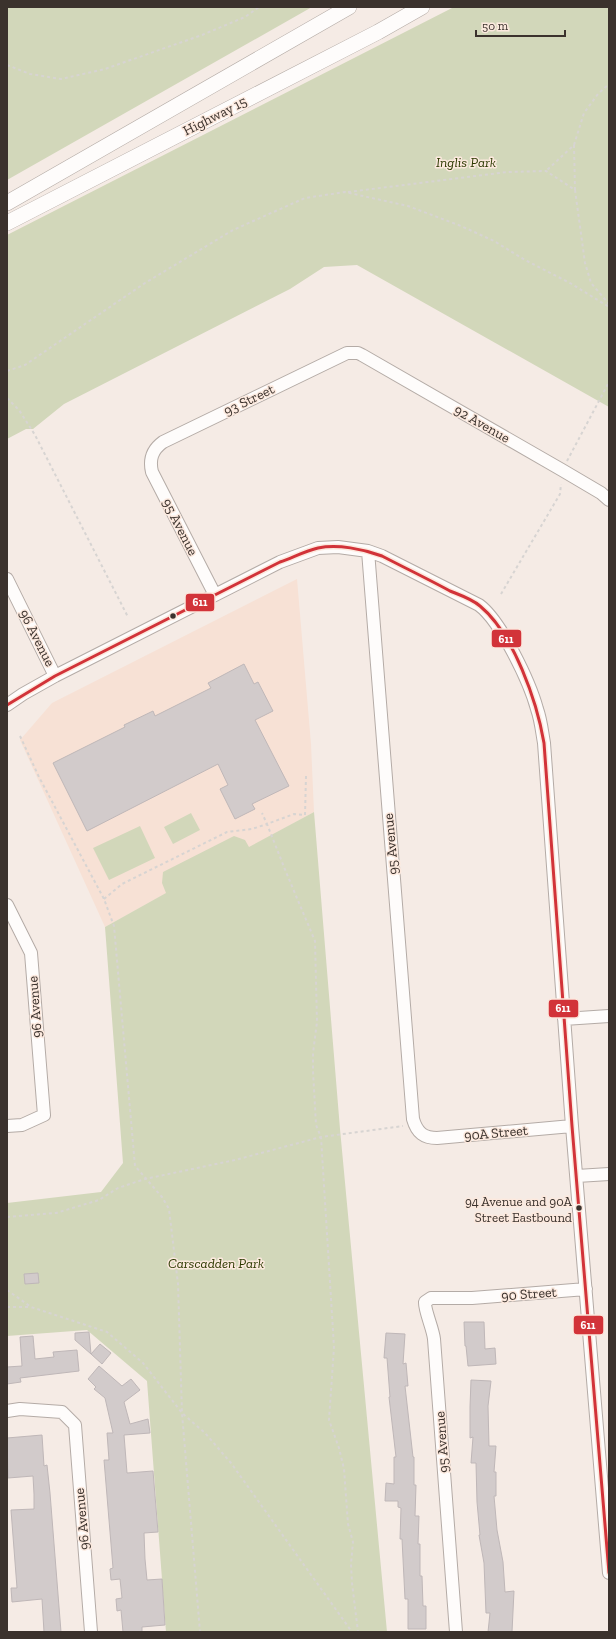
<svg xmlns="http://www.w3.org/2000/svg" width="616" height="1639" font-family="'Zilla Slab',serif">
<style>
.built{fill:#f7e1d5}
.green{fill:#d2d7ba}
.building{fill:#d2cbcb;stroke:#bfb7b8}
.lines{fill:none;stroke-linecap:round;stroke-linejoin:round}
.minor-casing{stroke:#b4aba6;stroke-width:14}
.major-casing{stroke:#b4aba6;stroke-width:16}
.path{stroke:#d7d4d2;stroke-width:2;stroke-dasharray:3 3;stroke-linecap:butt}
.minor{stroke:#fefcfb;stroke-width:12}
.major{stroke:#fefcfb;stroke-width:15}
.bus-1-casing{stroke:#fce9de;stroke-width:6}
.bus-1{stroke:#d23339;stroke-width:3}
.bus-dot{fill:#3b322d;stroke:#fce9de;stroke-width:1.5}
.labels{text-anchor:middle;dominant-baseline:central;stroke-width:3;stroke-linejoin:round;paint-order:stroke}
.bus-label{font-size:13px;fill:#3b322d;stroke:#fce9de;text-anchor:end}
.street-label{font-size:14px;fill:#3b322d;stroke:#fce9de}
.park-label{font-size:14px;font-style:italic;fill:#2c3900;stroke:#fce9de}
.line-badge{stroke:#fce9de;stroke-width:1.5}
.badge-label{font-size:11px;text-anchor:middle;font-weight:bold;fill:#fff}
</style>
<rect width="100%" height="100%" fill="#f5ebe5"/>
<!-- built -->
<path class="built" d="M 297,579 L 311,744 L 314,812 L 105,927 L 20,740 L 52,703 Z"/>
<!-- green -->
<path class="green" d="M 7,7 L 140,7 L 146,8 L 149,7 L 312,7 L 7,180 Z
M 454,7 L 609,7 L 609,407 L 357,265 L 324,267 L 290,289 L 64,404 L 33,429 L 26,429 L 7,439 L 7,235 Z
M 314,812 L 340,1129 L 387,1632 L 166,1632 L 147,1381 L 87,1330 L 7,1336 L 7,1203 L 101,1192 L 123,1163 L 105,927 L 166,893 L 162,883 L 163,872 L 234,836 L 245,840 L 249,847 Z
M 191,813 L 200,830 L 173,844 L 164,827 Z
M 140,826 L 155,858 L 109,880 L 93,848 Z"/>
<!-- building -->
<path class="building" d="M 244,664 L 254,684 L 258,682 L 273,711 L 255,720 L 289,786 L 252,804 L 255,809 L 235,819 L 220,789 L 228,785 L 218,764 L 87,831 L 53,763 L 125,727 L 124,725 L 153,711 L 155,716 L 211,688 L 208,683 Z
M 38,1273 L 39,1283 L 25,1284 L 24,1274 Z
M 464,1322 L 484,1322 L 485,1349 L 495,1348 L 496,1364 L 468,1366 L 466,1346 L 465,1346 Z
M 89,1332 L 91,1354 L 75,1340 L 75,1333 Z
M 386,1333 L 405,1334 L 403,1364 L 406,1363 L 408,1386 L 405,1386 L 413,1457 L 414,1457 L 414,1485 L 416,1485 L 415,1516 L 419,1516 L 418,1544 L 420,1544 L 420,1576 L 422,1576 L 423,1606 L 426,1606 L 426,1629 L 408,1629 L 408,1599 L 405,1599 L 402,1539 L 400,1539 L 401,1508 L 398,1507 L 398,1501 L 385,1501 L 386,1483 L 394,1484 L 394,1457 L 396,1457 L 389,1397 L 390,1397 L 387,1358 L 384,1358 Z
M 33,1336 L 35,1359 L 54,1357 L 53,1352 L 77,1350 L 79,1371 L 20,1378 L 21,1382 L 7,1384 L 7,1367 L 22,1366 L 20,1337 Z
M 100,1344 L 111,1353 L 102,1364 L 91,1354 Z
M 99,1366 L 122,1386 L 131,1379 L 140,1390 L 124,1402 L 130,1424 L 148,1419 L 150,1433 L 124,1435 L 127,1473 L 153,1471 L 158,1532 L 144,1533 L 145,1559 L 147,1580 L 162,1579 L 165,1625 L 142,1627 L 142,1631 L 141,1632 L 123,1632 L 121,1610 L 117,1611 L 116,1599 L 122,1598 L 120,1579 L 111,1580 L 110,1569 L 113,1568 L 104,1460 L 109,1460 L 107,1433 L 113,1433 L 105,1398 L 94,1389 L 96,1387 L 88,1379 Z
M 471,1380 L 491,1381 L 488,1406 L 489,1446 L 496,1446 L 494,1472 L 496,1472 L 496,1496 L 494,1496 L 497,1530 L 503,1562 L 505,1592 L 514,1591 L 512,1632 L 488,1632 L 490,1613 L 486,1613 L 484,1563 L 479,1535 L 480,1535 L 477,1502 L 476,1463 L 471,1463 L 473,1437 L 470,1438 L 470,1407 Z
M 42,1435 L 44,1466 L 47,1465 L 50,1493 L 61,1632 L 44,1632 L 42,1599 L 12,1602 L 11,1588 L 17,1588 L 11,1510 L 34,1509 L 34,1494 L 33,1476 L 8,1478 L 7,1438 Z"/>
<g class="lines">
<defs>
<path id="minor" d="M 368,551 L 413,1119 C 417,1133 424,1138 437,1138 L 572,1126
M 7,579 L 55,676
M 215,595 L 152,472 C 149,459 152,450 163,442 L 347,353 L 358,353 L 362,355 L 562,470 L 601,493 L 609,500
M 7,705 L 23,694 L 55,676 L 280,562 L 318,548 L 338,547 L 368,551 L 382,556 L 479,605 C 501,621 530,683 537,709 C 541,720 542,732 544,743 L 572,1126 L 609,1573
M 7,905 L 31,953 L 44,1115 L 22,1125 L 7,1126
M 564,1019 L 609,1016
M 577,1176 L 609,1174
M 7,1411 L 20,1409 L 62,1412 L 75,1425 L 91,1632
M 456,1632 L 434,1339 C 433,1329 424,1309 425,1302 L 431,1298 L 472,1298 L 586,1289"/>
<path id="major" d="M 7,203 L 349,7
M 7,223 L 378,32 L 422,7"/>
</defs>
<!-- minor casing -->
<use href="#minor" class="minor-casing"/>
<!-- major casing -->
<use href="#major" class="major-casing"/>
<!-- path -->
<path class="path" d="M 7,65 L 30,74 L 61,79 L 105,69 L 202,35 L 245,17 L 259,7
M 574,145 L 584,113 L 598,94 L 609,84
M 575,190 L 585,263 L 591,283 L 609,304
M 348,192 L 507,172 L 546,171 L 575,190 L 574,145 L 546,171
M 7,371 L 25,365 L 145,283 L 233,230 L 305,198 L 345,192 L 408,206 L 461,226 L 494,241 L 525,260 L 570,283 L 609,307
M 7,398 L 19,410 L 35,435 L 128,617
M 567,461 L 609,382
M 501,594 L 560,494 L 561,484
M 20,736 L 39,777 L 104,899 L 114,926 L 135,1166 L 162,1197 L 169,1209 L 178,1284 L 182,1413 L 200,1632
M 306,776 L 305,815 L 294,814 L 267,824 L 286,872 L 315,941 L 317,1022 L 313,1053 L 313,1071 L 316,1125 L 321,1137 L 334,1347 L 329,1420 L 339,1448 L 344,1469 L 348,1524 L 353,1542 L 351,1564 L 352,1583 L 358,1632
M 104,899 L 122,884 L 227,832 L 252,829 L 267,824 L 262,813
M 7,1217 L 56,1213 L 99,1200 L 118,1188 L 145,1179 L 235,1160 L 321,1137 L 403,1126
M 7,1290 L 31,1307 L 107,1332 L 143,1363 L 182,1413 L 205,1433 L 231,1463 L 352,1632
M 7,1307 L 30,1307"/>
<!-- minor -->
<use href="#minor" class="minor"/>
<!-- major -->
<use href="#major" class="major"/>
<defs>
<path id="bus-1" d="M 7,705 L 55,676 L 280,562 C 292,558 305,551 318,548 C 338,544 363,549 382,556 C 405,568 428,579 450,591 C 460,595 472,599 480,606 C 514,634 537,702 544,743 L 572,1126 L 609,1573"/>
</defs>
<!-- bus-1 casing -->
<use href="#bus-1" class="bus-1-casing"/>
<!-- bus-1 -->
<use href="#bus-1" class="bus-1"/>
</g>
<!-- markers -->
<g class="bus-dot">
<circle cx="173" cy="616" r="3.5"/>
<circle cx="579" cy="1208" r="3.5"/>
</g>
<g class="labels">
<!-- bus labels -->
<g class="bus-label">
<text x="572" y="1201">94 Avenue and 90A<tspan x="572" dy="16">Street Eastbound</tspan></text>
</g>
<!-- street labels -->
<g class="street-label">
<text transform="translate(215 116) rotate(-27)">Highway 15</text>
<text transform="translate(249 400) rotate(-26)">93 Street</text>
<text transform="translate(482 424) rotate(30)">92 Avenue</text>
<text transform="translate(180 527) rotate(63)">95 Avenue</text>
<text transform="translate(37 638) rotate(63)">96 Avenue</text>
<text transform="translate(391 844) rotate(-95)">95 Avenue</text>
<text transform="translate(35 1007) rotate(-94)">96 Avenue</text>
<text transform="translate(496 1133) rotate(-5)">90A Street</text>
<text transform="translate(529 1294) rotate(-4)">90 Street</text>
<text transform="translate(442 1442) rotate(-94)">95 Avenue</text>
<text transform="translate(82 1519) rotate(-95)">96 Avenue</text>
</g>
<!-- park labels -->
<g class="park-label">
<text x="466" y="162">Inglis Park</text>
<text x="216" y="1263">Carscadden Park</text>
</g>
</g>
<g class="line-badge">
<rect x="185" y="593" width="30" height="19" rx="4" fill="#d23339"/>
<rect x="491" y="629" width="31" height="19" rx="4" fill="#d23339"/>
<rect x="548" y="999" width="31" height="19" rx="4" fill="#d23339"/>
<rect x="573" y="1315" width="31" height="20" rx="4" fill="#d23339"/>
</g>
<g class="badge-label">
<text x="200" y="606">611</text>
<text x="506" y="643">611</text>
<text x="563" y="1012">611</text>
<text x="588" y="1329">611</text>
</g>
<!-- border -->
<rect width="616" height="1639" fill="none" stroke="#3b322d" stroke-width="16"/>
<!-- scale -->
<path d="M476 30v6h89v-6" fill="none" stroke="#3b322d" stroke-width="2"/>
<text x="482" y="30" font-size="12" fill="#3b322d" stroke="#fce9de" stroke-width="3" paint-order="stroke">50 m</text>
</svg>
